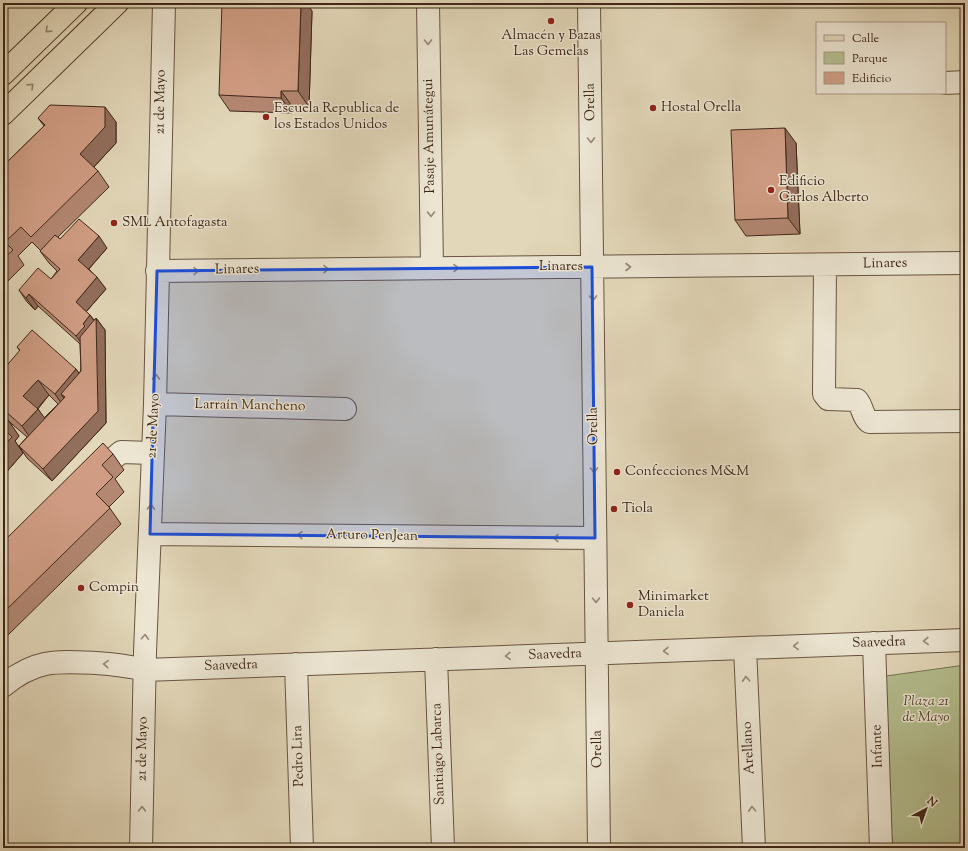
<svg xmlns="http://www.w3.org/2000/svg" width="968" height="851" font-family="'Sorts Mill Goudy',serif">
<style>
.green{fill:#b4be8f;stroke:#7a7354}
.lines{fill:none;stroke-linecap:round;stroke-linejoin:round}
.minor-casing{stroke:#685441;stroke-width:24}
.major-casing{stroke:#3f2819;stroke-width:24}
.minor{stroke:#ece5d2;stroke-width:22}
.major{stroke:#e2d7b9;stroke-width:22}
.wall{fill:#b38772;stroke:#3f2819;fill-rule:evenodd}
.shaded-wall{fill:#926e5c;stroke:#3f2819}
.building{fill:#d09d84;stroke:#3f2819}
.oneway{stroke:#908069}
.oneway2{stroke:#968676}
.marked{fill:#1d4ed8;fill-opacity:0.2;stroke:#1d4ed8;stroke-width:3;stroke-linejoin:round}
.poi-dot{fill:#8f2418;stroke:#ece5d2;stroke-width:1.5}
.labels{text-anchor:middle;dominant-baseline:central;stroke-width:3;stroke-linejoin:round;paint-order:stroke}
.poi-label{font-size:14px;fill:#3f2819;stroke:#ece5d2;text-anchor:start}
.street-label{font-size:14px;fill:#3f2819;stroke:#ece5d2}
.park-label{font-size:14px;font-style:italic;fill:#564631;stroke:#ece5d2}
</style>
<rect width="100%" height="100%" fill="#e2d7b9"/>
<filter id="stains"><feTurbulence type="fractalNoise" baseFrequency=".005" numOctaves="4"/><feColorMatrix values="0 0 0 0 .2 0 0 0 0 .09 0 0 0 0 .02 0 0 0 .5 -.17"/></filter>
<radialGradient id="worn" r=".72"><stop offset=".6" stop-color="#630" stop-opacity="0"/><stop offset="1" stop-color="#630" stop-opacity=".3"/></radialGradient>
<!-- green -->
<path class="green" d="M 965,665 L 965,848 L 892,848 L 886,676 Z"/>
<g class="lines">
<defs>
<path id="minor" d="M 428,3 L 432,268
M 589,3 L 599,848
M 945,83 L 965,82
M 825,265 L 824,394 L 828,399 L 857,400 C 863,407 862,416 869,422 L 965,421
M 157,271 L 965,263
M 155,404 L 345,409
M 92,477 L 121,452 L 152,453
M 150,534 L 595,538
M 874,643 L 881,848
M 745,648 L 754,848
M 436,659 L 443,848
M 296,664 L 302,848
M 3,686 C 35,659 57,661 96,663 C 113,664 128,666 145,670 L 965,640
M 141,848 L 145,652 L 155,404 L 164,3"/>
<path id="major" d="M 3,74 L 76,3
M 3,114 L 117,3"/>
</defs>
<!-- minor casing -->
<use href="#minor" class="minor-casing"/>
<!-- major casing -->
<use href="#major" class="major-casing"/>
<!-- minor -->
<use href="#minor" class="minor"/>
<!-- major -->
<use href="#major" class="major"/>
</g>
<!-- wall -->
<path class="wall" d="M 312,11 L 309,107 L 292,106 L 292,113 L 230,111 L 219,95 Z
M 38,118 L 116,122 L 116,143 L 94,167 L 98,171 L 109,187 L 58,237 L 60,239 L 107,248 L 89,269 L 106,289 L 86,312 L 90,315 L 94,320 L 96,318 L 105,330 L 106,423 L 52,481 L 27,458 L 19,446 L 27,437 L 5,418 L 8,420 L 19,436 L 15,441 L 23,453 L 3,476 L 3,370 L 20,351 L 17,347 L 76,369 L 79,373 L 81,371 L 80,344 L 38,306 L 35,310 L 27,302 L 19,290 L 51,279 L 57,271 L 49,263 L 40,251 L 41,251 L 32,242 L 18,256 L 24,265 L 3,286 L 3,166 L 44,126 ZM 49,395 L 58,404 L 44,418 L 38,409 Z
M 796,143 L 800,234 L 746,236 L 735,220 Z
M 113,454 L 124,470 L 115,479 L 124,492 L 109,507 L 121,524 L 8,635 L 3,630 L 3,542 Z"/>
<!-- shaded-wall -->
<path class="shaded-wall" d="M 301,3 L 307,3 L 312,11 L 309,107 L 298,91 Z
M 281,91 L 292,106 L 292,113 L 281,98 Z
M 105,107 L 116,122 L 116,143 L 91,170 L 80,154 Z
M 785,128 L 796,143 L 800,234 L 788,218 Z
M 99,236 L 107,248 L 86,272 L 78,260 Z
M 97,277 L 106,289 L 84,314 L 76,302 Z
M 29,294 L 38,306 L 35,310 L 26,298 Z
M 90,315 L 96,324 L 96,318 L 105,330 L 106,423 L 52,481 L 43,469 L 93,338 L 85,348 L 76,336 L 83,324 Z
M 76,369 L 87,385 L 65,397 L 61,394 L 69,406 L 66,410 L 55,394 Z
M 38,380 L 49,395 L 34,412 L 23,396 Z
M 38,409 L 49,424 L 33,442 L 22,426 Z
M 8,420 L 19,436 L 15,441 L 23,453 L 3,476 L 3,426 Z"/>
<!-- building -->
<path class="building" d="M 222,3 L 301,3 L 298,91 L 281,91 L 281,98 L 219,95 Z
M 50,105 L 105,107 L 105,127 L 80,154 L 98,171 L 31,237 L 21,227 L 5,242 L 13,250 L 3,259 L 3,166 L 45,125 L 38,118 Z
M 785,128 L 788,218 L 735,220 L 731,130 Z
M 79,219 L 99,236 L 78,260 L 97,277 L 76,302 L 90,315 L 83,324 L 85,326 L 76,336 L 29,294 L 26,298 L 19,290 L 38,268 L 51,279 L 60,269 L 40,251 L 55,235 L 60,239 Z
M 96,318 L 98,411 L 43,469 L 19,446 L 65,397 L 61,394 L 81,371 L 80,337 Z
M 32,330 L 76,369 L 55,394 L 38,380 L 23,396 L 38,409 L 22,426 L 3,409 L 3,370 L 20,350 L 17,347 Z
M 3,416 L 8,420 L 3,426 Z
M 3,428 L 12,437 L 3,447 Z
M 103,443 L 113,454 L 102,465 L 113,477 L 96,494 L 110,508 L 3,613 L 3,542 Z"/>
<!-- one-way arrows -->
<defs><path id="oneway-chevron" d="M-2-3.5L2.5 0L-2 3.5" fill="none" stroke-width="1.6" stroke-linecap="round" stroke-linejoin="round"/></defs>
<g class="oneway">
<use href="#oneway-chevron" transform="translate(48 30) rotate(136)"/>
<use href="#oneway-chevron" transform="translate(31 86) rotate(-44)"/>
</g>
<g class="oneway2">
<use href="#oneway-chevron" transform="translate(428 42) rotate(89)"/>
<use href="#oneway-chevron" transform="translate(591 140) rotate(89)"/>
<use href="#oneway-chevron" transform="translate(431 214) rotate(89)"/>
<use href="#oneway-chevron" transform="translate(628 267)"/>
<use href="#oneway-chevron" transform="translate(456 268) rotate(-1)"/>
<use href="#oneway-chevron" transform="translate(326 269) rotate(-1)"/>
<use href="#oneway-chevron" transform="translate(196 271) rotate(-1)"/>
<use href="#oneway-chevron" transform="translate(593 298) rotate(89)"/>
<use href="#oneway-chevron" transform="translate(156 377) rotate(-89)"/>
<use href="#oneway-chevron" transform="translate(594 470) rotate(89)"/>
<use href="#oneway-chevron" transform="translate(151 507) rotate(-88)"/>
<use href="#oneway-chevron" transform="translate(300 535) rotate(-179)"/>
<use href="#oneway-chevron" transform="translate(556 538) rotate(-179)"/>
<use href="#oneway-chevron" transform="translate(596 600) rotate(89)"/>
<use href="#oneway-chevron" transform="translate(145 637) rotate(-87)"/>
<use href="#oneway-chevron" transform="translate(926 641) rotate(178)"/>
<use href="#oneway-chevron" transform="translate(796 646) rotate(178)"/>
<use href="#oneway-chevron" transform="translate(666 651) rotate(178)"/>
<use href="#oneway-chevron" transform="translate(508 656) rotate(178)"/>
<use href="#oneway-chevron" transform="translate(106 664) rotate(-176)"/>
<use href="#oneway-chevron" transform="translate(746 679) rotate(-93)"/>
<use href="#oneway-chevron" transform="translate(142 809) rotate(-89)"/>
<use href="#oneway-chevron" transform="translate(752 809) rotate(-93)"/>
</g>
<!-- marked area -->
<path class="marked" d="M 592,267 L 595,538 L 150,534 L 157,271 Z"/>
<!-- markers -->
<g class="poi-dot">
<circle cx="551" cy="21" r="4"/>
<circle cx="653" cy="108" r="4"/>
<circle cx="266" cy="117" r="4"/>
<circle cx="771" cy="190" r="4"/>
<circle cx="114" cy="223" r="4"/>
<circle cx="617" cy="472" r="4"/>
<circle cx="614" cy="509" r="4"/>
<circle cx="81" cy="588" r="4"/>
<circle cx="630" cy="605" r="4"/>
</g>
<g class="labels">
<!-- poi labels -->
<g class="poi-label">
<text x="551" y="36" text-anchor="middle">Almacén y Bazas<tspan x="551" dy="16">Las Gemelas</tspan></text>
<text x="661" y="108">Hostal Orella</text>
<text x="274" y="109">Escuela Republica de<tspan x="274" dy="16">los Estados Unidos</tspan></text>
<text x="779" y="182">Edificio<tspan x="779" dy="16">Carlos Alberto</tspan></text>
<text x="122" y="223">SML Antofagasta</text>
<text x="625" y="472">Confecciones M&amp;M</text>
<text x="622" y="509">Tiola</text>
<text x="89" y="588">Compin</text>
<text x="638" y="597">Minimarket<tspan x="638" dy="16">Daniela</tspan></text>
</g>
<!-- street labels -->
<g class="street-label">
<text transform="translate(161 102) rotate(-89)">21 de Mayo</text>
<text transform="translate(591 102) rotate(-91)">Orella</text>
<text transform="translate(430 136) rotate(-91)">Pasaje Amunátegui</text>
<text transform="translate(885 264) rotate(-1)">Linares</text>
<text x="561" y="267">Linares</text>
<text transform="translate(237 270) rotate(-1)">Linares</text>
<text transform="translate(250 406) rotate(1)">Larraín Mancheno</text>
<text transform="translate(154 426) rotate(-87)">21 de Mayo</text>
<text transform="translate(594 426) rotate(-91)">Orella</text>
<text transform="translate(372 536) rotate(1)">Arturo PenJean</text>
<text transform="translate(879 643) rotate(-2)">Saavedra</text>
<text transform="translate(555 655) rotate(-2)">Saavedra</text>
<text transform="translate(231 666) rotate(-2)">Saavedra</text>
<text transform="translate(878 746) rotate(-92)">Infante</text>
<text transform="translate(749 748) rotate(-93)">Arellano</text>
<text transform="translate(143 749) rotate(-89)">21 de Mayo</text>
<text transform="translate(598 749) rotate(-91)">Orella</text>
<text transform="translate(439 754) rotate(-92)">Santiago Labarca</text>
<text transform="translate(299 756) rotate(-92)">Pedro Lira</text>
</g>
<!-- park labels -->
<g class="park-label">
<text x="926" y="702">Plaza 21<tspan x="926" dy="16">de Mayo</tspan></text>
</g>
</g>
<!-- margin -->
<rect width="968" height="851" fill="none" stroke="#e2d7b9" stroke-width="16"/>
<rect x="4" y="4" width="960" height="843" fill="none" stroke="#3f2819" stroke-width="2"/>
<rect x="8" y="8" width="952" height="835" fill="none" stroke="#3f2819"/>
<!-- legend -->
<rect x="816" y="22" width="130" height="72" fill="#ece5d2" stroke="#a79988"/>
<rect x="824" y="35" width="20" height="6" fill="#e2d7b9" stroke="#a79988"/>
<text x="852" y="42" font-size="12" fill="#3f2819">Calle</text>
<rect x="824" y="52" width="20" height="12" fill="#b4be8f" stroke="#a79988"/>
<text x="852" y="62" font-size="12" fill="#3f2819">Parque</text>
<rect x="824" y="72" width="20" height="12" fill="#d09d84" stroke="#a79988"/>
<text x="852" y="82" font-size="12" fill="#3f2819">Edificio</text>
<!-- north arrow -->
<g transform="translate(926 809) rotate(41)" stroke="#ece5d2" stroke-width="3" paint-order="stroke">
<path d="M0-3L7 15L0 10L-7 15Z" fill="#3f2819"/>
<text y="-6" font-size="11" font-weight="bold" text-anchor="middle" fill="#3f2819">N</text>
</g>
<rect width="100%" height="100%" filter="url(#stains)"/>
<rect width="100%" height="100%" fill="url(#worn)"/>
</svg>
